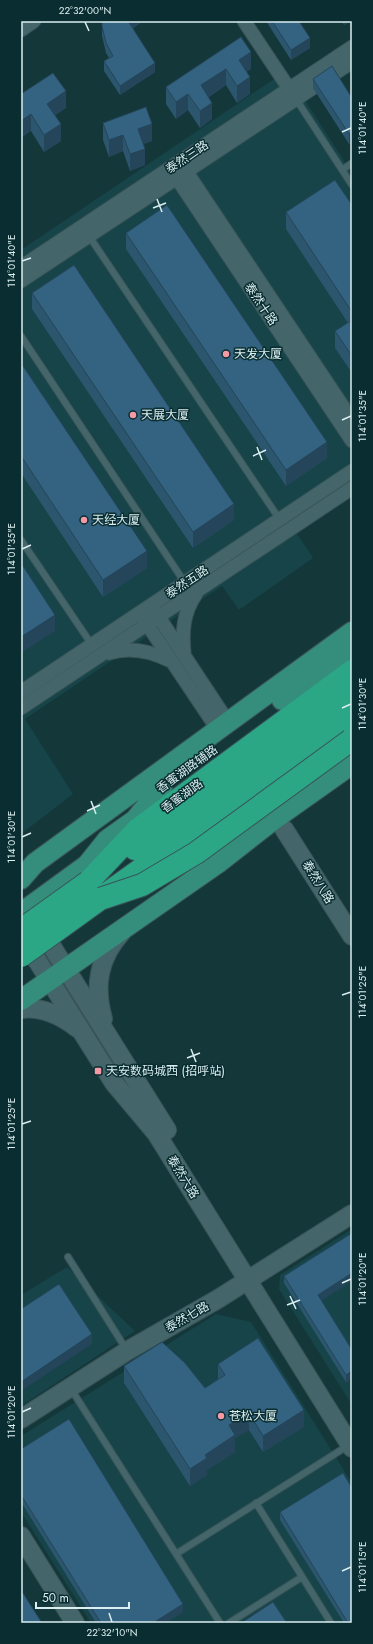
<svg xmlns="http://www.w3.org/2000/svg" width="373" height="1644" font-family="Jost,'Noto Sans SC',sans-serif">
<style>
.built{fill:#164449}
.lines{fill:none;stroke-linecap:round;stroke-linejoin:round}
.lane-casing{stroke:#395457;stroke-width:8}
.street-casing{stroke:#395457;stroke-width:15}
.secondary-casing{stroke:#395457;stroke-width:20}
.primary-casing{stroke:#395457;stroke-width:22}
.highway-casing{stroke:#395457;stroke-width:24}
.lane{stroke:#44666a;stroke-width:6}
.street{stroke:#44666a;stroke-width:13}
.secondary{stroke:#44666a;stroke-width:18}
.primary{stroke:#358d7b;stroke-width:20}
.highway{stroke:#2ba786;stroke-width:22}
.highway-bridge-casing{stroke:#395457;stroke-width:24;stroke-linecap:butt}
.highway-bridge{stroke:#2ba786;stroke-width:22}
.wall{fill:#2c556e}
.shaded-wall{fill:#24455a}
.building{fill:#336380;stroke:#24455a}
.ticks{fill:none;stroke:#dbeef0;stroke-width:1.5}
.poi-dot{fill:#f49aa5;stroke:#092d30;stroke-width:1.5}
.labels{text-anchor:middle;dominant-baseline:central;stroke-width:3;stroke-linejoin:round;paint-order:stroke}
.street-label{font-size:12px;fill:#dbeef0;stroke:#092d30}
.poi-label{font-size:12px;fill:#dbeef0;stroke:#092d30;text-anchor:start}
.neatline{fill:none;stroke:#dbeef0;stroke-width:1.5}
.ticks-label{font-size:10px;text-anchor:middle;fill:#dbeef0}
</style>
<rect width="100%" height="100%" fill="#14373a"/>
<!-- built -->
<path class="built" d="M 286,71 L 352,173 L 352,496 L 297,534 L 313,558 L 239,610 L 222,586 L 25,719 L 73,794 L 21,834 L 21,250 Z
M 352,1229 L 352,1405 L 279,1289 L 280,1275 Z
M 67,1267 L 135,1331 L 21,1406 L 21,1295 Z
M 216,1314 L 251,1322 L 352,1483 L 352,1623 L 91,1623 L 21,1512 L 21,1436 Z"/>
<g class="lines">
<defs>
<path id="lane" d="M 296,99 L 352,185
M 342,170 L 352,163
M 89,236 L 280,520
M 21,336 L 185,583
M 21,540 L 92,645
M 68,1257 L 126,1349
M 71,1389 L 220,1623
M 256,1503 L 331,1623
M 176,1554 L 349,1445
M 229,1623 L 302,1577"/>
<path id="street" d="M 244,21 L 294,96
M 21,30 L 34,21
M 182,165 L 352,420
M 172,171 L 352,441
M 21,267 L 352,47
M 21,281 L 352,62
M 154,610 L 228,722
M 143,618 L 218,730
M 109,653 C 131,646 151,651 171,661
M 184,653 C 182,631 183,613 196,594
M 21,692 L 352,471
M 21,708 L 352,488"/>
<path id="secondary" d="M 284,829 L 352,936
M 39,926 L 167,1130
M 23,938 L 114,1083 L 156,1133 L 352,1448
M 21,1009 C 41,1006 62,1016 77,1028
M 103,1019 C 94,986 98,958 122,932
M 21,1419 L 127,1351 L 218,1299 L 352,1214
M 21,1536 L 75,1623"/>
<path id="primary" d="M 282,700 L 352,650
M 21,879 L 35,863 L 352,632
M 28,908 L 87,865 L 107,840 L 135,820 L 162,787
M 21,1000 L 218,863 L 273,820 L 352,764"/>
<path id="highway" d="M 135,849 L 352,696
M 88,882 L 138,829 L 352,671
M 105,895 L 352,718"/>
</defs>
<!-- lane casing -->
<use href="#lane" class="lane-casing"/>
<!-- street casing -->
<use href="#street" class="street-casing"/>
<!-- secondary casing -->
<use href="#secondary" class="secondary-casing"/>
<!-- primary casing -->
<use href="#primary" class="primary-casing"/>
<!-- highway casing -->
<use href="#highway" class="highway-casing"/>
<!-- lane -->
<use href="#lane" class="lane"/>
<!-- street -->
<use href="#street" class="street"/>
<!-- secondary -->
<use href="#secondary" class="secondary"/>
<!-- primary -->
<use href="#primary" class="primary"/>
<!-- highway -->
<use href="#highway" class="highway"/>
<defs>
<path id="highway-bridge" d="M 21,930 L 88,882
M 21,956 L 100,899 L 142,885 L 196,853 L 351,740"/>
</defs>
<!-- highway-bridge casing -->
<use href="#highway-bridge" class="highway-bridge-casing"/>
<!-- highway-bridge -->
<use href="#highway-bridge" class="highway-bridge"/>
</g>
<!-- wall -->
<path class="wall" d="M 102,21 L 143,21 L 133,28 L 155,72 L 120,95 L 104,71 L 104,61 L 109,58 L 106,53 L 102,36 Z
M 155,21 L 167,21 L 165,22 Z
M 266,21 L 299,21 L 310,48 L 291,60 Z
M 342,21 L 351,21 L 344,25 Z
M 241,37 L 251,69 L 246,72 L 250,94 L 237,103 L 226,85 L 209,97 L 212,119 L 200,128 L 188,110 L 176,119 L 166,104 L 166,87 Z
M 313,79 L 352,98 L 352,142 L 349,144 L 313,88 Z
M 21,94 L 66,108 L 55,115 L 61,141 L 44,152 L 31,131 Z
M 103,123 L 152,141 L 143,144 L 145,165 L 130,171 L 123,151 L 109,157 L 103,140 Z
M 352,205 L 352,373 L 335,348 L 335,331 L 348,323 L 286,229 L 286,212 Z
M 126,233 L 327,458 L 286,486 L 126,249 Z
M 32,293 L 234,520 L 193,548 L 32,309 Z
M 21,363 L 147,568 L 103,597 L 21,473 Z
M 284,1276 L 321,1300 L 352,1350 L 352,1379 L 346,1382 L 284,1283 Z
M 218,1364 L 304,1427 L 263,1452 L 249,1430 L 235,1438 L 235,1452 L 207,1470 L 207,1475 L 190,1486 L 124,1383 L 124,1366 L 205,1388 L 218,1379 Z
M 21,1449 L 183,1612 L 165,1623 L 96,1623 L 21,1502 Z
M 280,1512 L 352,1623 L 344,1623 L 280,1520 Z"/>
<!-- shaded-wall -->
<path class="shaded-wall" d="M 128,21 L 143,21 L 128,30 Z
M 344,21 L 351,21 L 344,25 Z
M 310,38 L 310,48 L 291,60 L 291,50 Z
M 251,52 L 251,69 L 239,77 L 239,60 Z
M 155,63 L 155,72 L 120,95 L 120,86 Z
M 226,69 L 226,85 L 201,102 L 201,85 Z
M 250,77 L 250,94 L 237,103 L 237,86 Z
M 66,91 L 66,108 L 47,121 L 47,104 Z
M 188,94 L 188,110 L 176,119 L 176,102 Z
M 212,103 L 212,119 L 200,128 L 200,111 Z
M 31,114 L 31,131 L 21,138 L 21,121 Z
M 61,124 L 61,141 L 44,152 L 44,135 Z
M 152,124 L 152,141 L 138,146 L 138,129 Z
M 352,132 L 352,142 L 349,144 L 349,134 Z
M 123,135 L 123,151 L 109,157 L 109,140 Z
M 145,149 L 145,165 L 130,171 L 130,154 Z
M 327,442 L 327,458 L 286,486 L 286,470 Z
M 234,504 L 234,520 L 193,548 L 193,532 Z
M 147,551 L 147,568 L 103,597 L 103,580 Z
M 55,615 L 55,631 L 21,653 L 21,637 Z
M 352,1273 L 352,1281 L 318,1303 L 318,1295 Z
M 92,1334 L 92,1344 L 21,1391 L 21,1382 Z
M 352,1371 L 352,1379 L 346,1382 L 346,1375 Z
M 304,1410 L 304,1427 L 263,1452 L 263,1436 Z
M 249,1413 L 249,1430 L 235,1438 L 235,1452 L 207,1470 L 207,1475 L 190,1486 L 190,1469 L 205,1455 L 229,1425 Z
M 183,1604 L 183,1612 L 165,1623 L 153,1623 Z"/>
<!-- building -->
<path class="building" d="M 102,21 L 128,21 L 155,63 L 120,86 L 104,61 L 113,56 L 106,43 L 102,26 Z
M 272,21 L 299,21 L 310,38 L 291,50 Z
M 241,37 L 251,52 L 239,60 L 250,77 L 237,86 L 226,69 L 201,85 L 212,103 L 200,111 L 188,94 L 176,102 L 166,87 Z
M 332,66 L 352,98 L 352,132 L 349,134 L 313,79 Z
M 53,73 L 66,91 L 47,104 L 61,124 L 44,135 L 31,114 L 21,121 L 21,94 Z
M 146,107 L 152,124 L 138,129 L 145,149 L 130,154 L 123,135 L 109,140 L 103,123 Z
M 335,180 L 352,205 L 352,312 L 286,212 Z
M 167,205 L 327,442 L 286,470 L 126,233 Z
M 74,265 L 234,504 L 193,532 L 32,293 Z
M 352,320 L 352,356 L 335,331 Z
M 21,363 L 147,551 L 103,580 L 21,456 Z
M 21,563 L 55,615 L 21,637 Z
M 352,1233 L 352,1273 L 318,1295 L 352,1350 L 352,1371 L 346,1375 L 284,1276 Z
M 59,1284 L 92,1334 L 21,1382 L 21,1309 Z
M 258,1338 L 304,1410 L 263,1436 L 249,1413 L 229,1425 L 235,1435 L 205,1455 L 207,1458 L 190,1469 L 124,1366 L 162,1342 L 185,1363 L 205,1388 L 225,1375 L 218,1364 Z
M 69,1419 L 183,1604 L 153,1623 L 101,1623 L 21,1495 L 21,1449 Z
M 343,1473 L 352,1488 L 352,1623 L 348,1623 L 280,1512 Z
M 21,1590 L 42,1623 L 21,1623 Z
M 273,1602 L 287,1623 L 241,1623 Z"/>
<!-- ticks -->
<path class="ticks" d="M 85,22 L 89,31M 342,132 L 351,128M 157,199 L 162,212M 153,208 L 166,203M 22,261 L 31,258M 342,420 L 351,416M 257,447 L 262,460M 253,456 L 266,450M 22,549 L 31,545M 342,708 L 351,704M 91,801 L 96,814M 87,811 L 100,805M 22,837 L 31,833M 342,995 L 351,992M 191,1049 L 196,1062M 187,1058 L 200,1053M 22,1124 L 31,1121M 342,1283 L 351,1279M 290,1296 L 296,1309M 287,1305 L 300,1300M 22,1412 L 31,1408M 342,1571 L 351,1567M 109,1613 L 112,1622"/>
<!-- markers -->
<g class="poi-dot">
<circle cx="226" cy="354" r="4"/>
<circle cx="133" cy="415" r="4"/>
<circle cx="84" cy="520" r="4"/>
<rect x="94" y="1067" width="8" height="8" rx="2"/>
<circle cx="221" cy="1416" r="4"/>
</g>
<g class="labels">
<!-- street labels -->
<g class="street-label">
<text transform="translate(187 157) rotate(-34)">泰然三路</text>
<text transform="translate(261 304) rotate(56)">泰然十路</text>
<text transform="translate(187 582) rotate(-34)">泰然五路</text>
<text transform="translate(187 769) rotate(-36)">香蜜湖路辅路</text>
<text transform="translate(182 796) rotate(-36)">香蜜湖路</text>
<text transform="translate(318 882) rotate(58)">泰然八路</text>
<text transform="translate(183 1177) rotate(58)">泰然六路</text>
<text transform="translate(187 1317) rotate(-30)">泰然七路</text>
</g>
<!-- poi labels -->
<g class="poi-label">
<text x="234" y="354">天发大厦</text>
<text x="141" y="415">天展大厦</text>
<text x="92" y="520">天经大厦</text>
<text x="106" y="1071">天安数码城西 (招呼站)</text>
<text x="229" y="1416">苍松大厦</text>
</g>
</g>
<!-- border -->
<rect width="373" height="1644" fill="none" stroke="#092d30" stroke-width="44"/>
<!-- scale -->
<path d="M36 1602v6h93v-6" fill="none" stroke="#dbeef0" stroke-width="2"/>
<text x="42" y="1602" font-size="12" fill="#dbeef0" stroke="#092d30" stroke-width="3" paint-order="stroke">50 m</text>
<rect x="22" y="22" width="329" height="1600" class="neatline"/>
<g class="ticks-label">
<text x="85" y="14">22°32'00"N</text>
<text transform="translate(362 128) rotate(-90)" y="4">114°01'40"E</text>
<text transform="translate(11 261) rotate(-90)" y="4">114°01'40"E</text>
<text transform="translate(362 416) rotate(-90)" y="4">114°01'35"E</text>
<text transform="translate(11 549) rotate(-90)" y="4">114°01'35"E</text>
<text transform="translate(362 704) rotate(-90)" y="4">114°01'30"E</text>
<text transform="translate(11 837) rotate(-90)" y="4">114°01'30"E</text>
<text transform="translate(362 992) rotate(-90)" y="4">114°01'25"E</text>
<text transform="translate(11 1124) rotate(-90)" y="4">114°01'25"E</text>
<text transform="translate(362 1279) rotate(-90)" y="4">114°01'20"E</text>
<text transform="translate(11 1412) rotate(-90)" y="4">114°01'20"E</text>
<text transform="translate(362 1567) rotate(-90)" y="4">114°01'15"E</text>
<text x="112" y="1636">22°32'10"N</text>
</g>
</svg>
